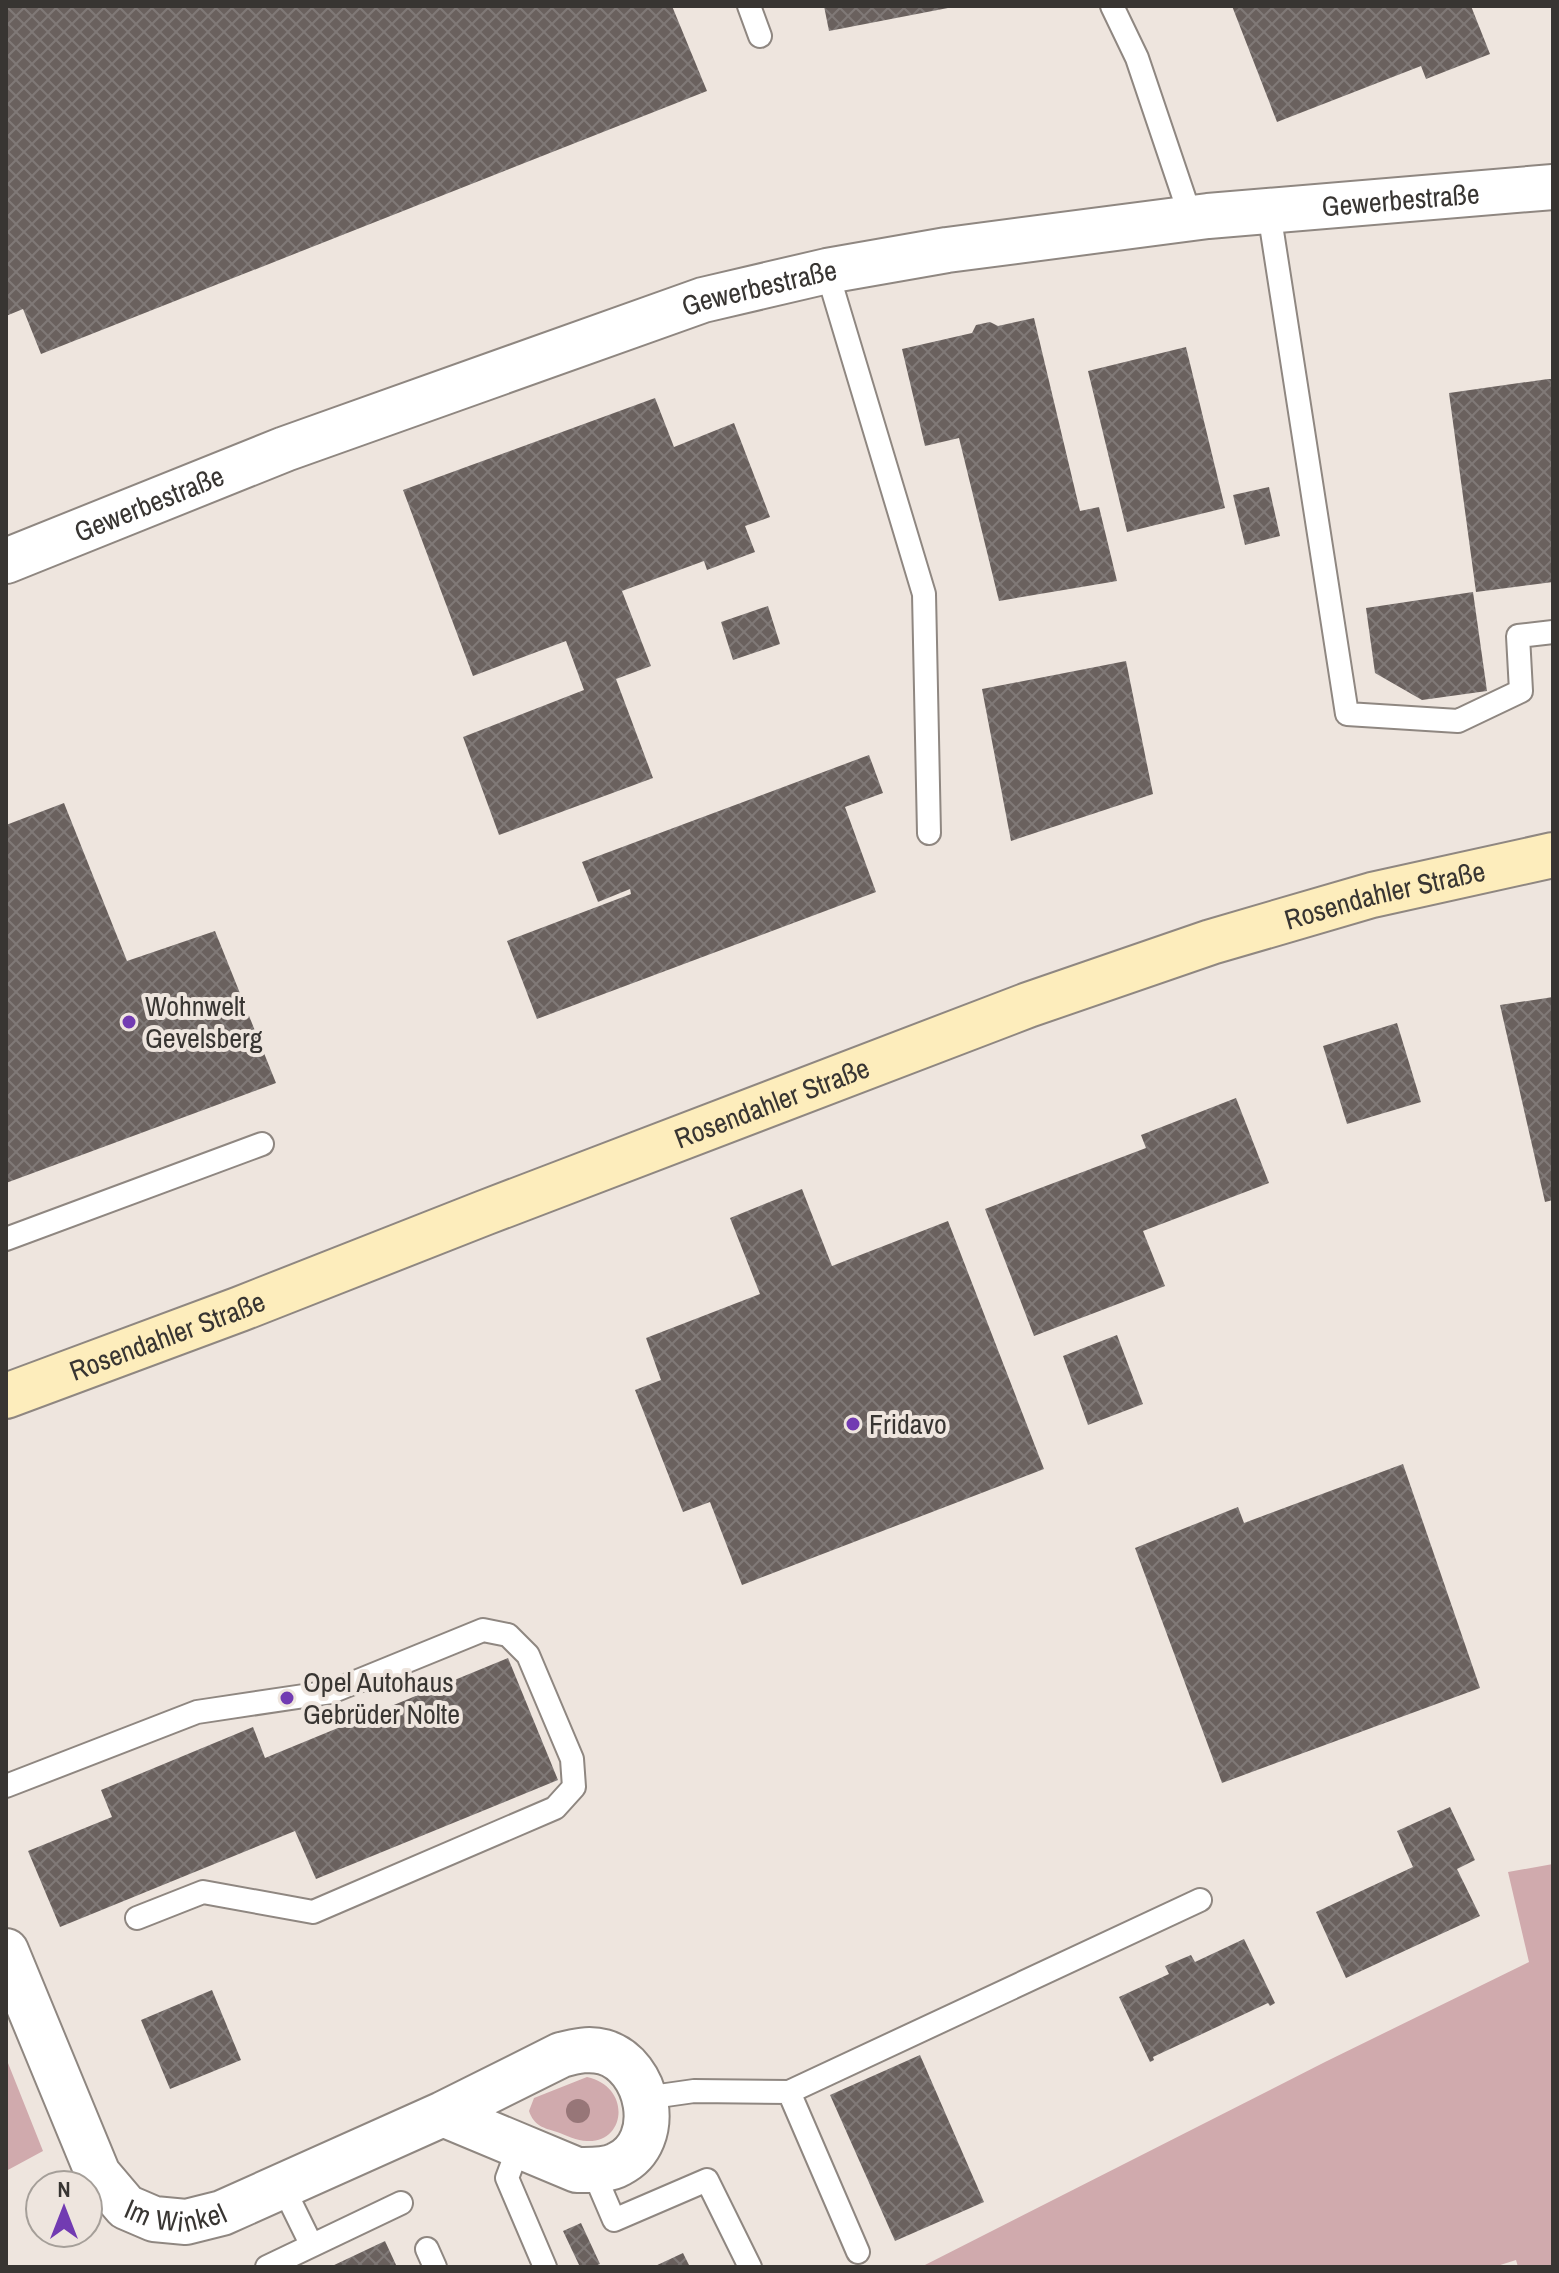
<svg xmlns="http://www.w3.org/2000/svg" width="1559" height="2273" font-family="'Archivo Narrow',sans-serif">
<style>
.grass{fill:#d0aaad}
.building{fill:url(#building-cross-hatch)}
.lines{fill:none;stroke-linecap:round;stroke-linejoin:round}
.lane-casing{stroke:#8f8781;stroke-width:26}
.street-casing{stroke:#8f8781;stroke-width:48}
.secondary-casing{stroke:#8f8781;stroke-width:48}
.lane{stroke:#fff;stroke-width:22}
.street{stroke:#fff;stroke-width:44}
.secondary{stroke:#fdedbc;stroke-width:44}
.tree{fill:#977678}
.poi-dot{fill:#723bb2;stroke:#eee5de;stroke-width:3}
.labels{text-anchor:middle;dominant-baseline:central;stroke-width:8;stroke-linejoin:round;paint-order:stroke}
.street-label{font-size:28px;fill:#383532;stroke:#eee5de}
.poi-label{font-size:28px;fill:#383532;stroke:#eee5de;text-anchor:start}
</style>
<defs>
<pattern id="building-cross-hatch" width="8" height="8" patternUnits="userSpaceOnUse" patternTransform="scale(2)"><rect width="8" height="8" fill="#6a615e"/><path d="M0 0l8 8M0 8l8-8" fill="none" stroke="#807977"/></pattern>
</defs>
<rect width="100%" height="100%" fill="#eee5de"/>
<!-- grass -->
<path class="grass" d="M 1553,1864 L 1553,2267 L 1518,2267 L 1516,2260 L 1494,2267 L 921,2267 L 1325,2062 L 1529,1962 L 1508,1872 Z
M 6,2058 L 43,2151 L 6,2171 Z
M 587,2077 C 632,2087 626,2143 587,2141 C 577,2141 566,2135 557,2132 C 544,2128 534,2126 529,2111 L 534,2098 Z"/>
<!-- building -->
<path class="building" d="M 6,6 L 672,6 L 707,91 L 41,354 L 23,309 L 6,316 Z
M 824,6 L 952,6 L 953,7 L 829,31 Z
M 1232,6 L 1471,6 L 1490,54 L 1426,79 L 1421,66 L 1277,122 Z
M 1034,318 L 1080,511 L 1099,507 L 1117,581 L 999,601 L 959,438 L 925,446 L 902,349 L 972,333 L 976,325 L 990,322 L 998,326 Z
M 1186,347 L 1225,508 L 1127,532 L 1088,371 Z
M 1548,379 L 1553,379 L 1553,582 L 1476,592 L 1449,393 Z
M 655,398 L 674,447 L 734,423 L 770,517 L 745,526 L 755,552 L 707,570 L 704,561 L 622,591 L 651,666 L 616,679 L 653,778 L 499,835 L 463,737 L 584,690 L 566,641 L 473,676 L 403,490 Z
M 1269,487 L 1280,536 L 1245,545 L 1233,495 Z
M 1473,592 L 1487,691 L 1422,700 L 1375,673 L 1366,608 Z
M 768,606 L 780,644 L 733,660 L 721,622 Z
M 1126,661 L 1153,794 L 1011,841 L 982,689 Z
M 869,755 L 883,793 L 845,807 L 876,892 L 537,1019 L 507,941 L 631,894 L 630,889 L 598,902 L 582,862 Z
M 64,803 L 127,961 L 215,931 L 276,1083 L 6,1183 L 6,825 Z
M 1553,997 L 1553,1200 L 1545,1202 L 1500,1005 Z
M 1397,1023 L 1421,1102 L 1347,1124 L 1323,1046 Z
M 1236,1098 L 1269,1183 L 1143,1231 L 1165,1286 L 1034,1336 L 985,1209 L 1146,1148 L 1141,1135 Z
M 802,1189 L 832,1266 L 948,1221 L 1044,1469 L 742,1585 L 710,1502 L 683,1512 L 635,1390 L 661,1380 L 646,1338 L 760,1294 L 730,1218 Z
M 1117,1335 L 1143,1404 L 1088,1425 L 1063,1356 Z
M 1403,1464 L 1480,1688 L 1222,1783 L 1135,1548 L 1238,1507 L 1244,1523 Z
M 508,1658 L 558,1780 L 316,1879 L 295,1831 L 60,1927 L 28,1851 L 112,1817 L 101,1790 L 253,1727 L 265,1758 Z
M 1450,1807 L 1475,1860 L 1457,1869 L 1480,1916 L 1346,1978 L 1316,1912 L 1413,1867 L 1397,1831 Z
M 1244,1939 L 1275,2003 L 1270,2006 L 1268,2003 L 1153,2057 L 1154,2060 L 1150,2062 L 1119,1997 L 1169,1974 L 1165,1966 L 1191,1955 L 1195,1962 Z
M 212,1990 L 241,2060 L 170,2089 L 141,2020 Z
M 920,2055 L 984,2202 L 895,2241 L 830,2095 Z
M 581,2223 L 600,2264 L 593,2267 L 580,2267 L 563,2231 Z
M 385,2241 L 397,2267 L 330,2267 Z
M 683,2253 L 690,2267 L 653,2267 Z"/>
<g class="lines">
<defs>
<path id="lane" d="M 749,6 L 760,36
M 1112,6 L 1137,58 L 1191,218
M 1269,212 L 1347,714 L 1458,721 L 1521,691 L 1518,636 L 1553,632
M 827,271 L 924,594 L 929,833
M 6,1239 L 262,1144
M 6,1786 L 197,1712 L 331,1692 L 483,1630 L 508,1635 L 528,1655 L 572,1759 L 574,1787 L 555,1808 L 313,1912 L 203,1892 L 137,1918
M 789,2092 L 1200,1900
M 645,2098 L 694,2091 L 789,2092 L 858,2252
M 519,2146 L 507,2178 L 545,2267
M 593,2171 L 614,2220 L 707,2180 L 750,2267
M 282,2185 L 311,2244
M 427,2249 L 435,2267
M 267,2267 L 401,2203"/>
<g id="street">
<path id="s1" d="M 6,561 L 285,449 L 703,300 L 827,271 L 947,250 L 1208,216 L 1553,187"/>
<path id="s2" d="M 6,1951 L 98,2174 L 126,2207 L 154,2219 L 186,2222 L 222,2213 L 443,2114 L 561,2055 C 576,2051 589,2048 604,2052 C 649,2065 665,2141 619,2164 C 607,2171 591,2170 577,2170 L 443,2114"/>
</g>
<g id="secondary">
<path id="s3" d="M 6,1396 L 240,1309 L 484,1213 L 1028,1005 L 1211,942 L 1372,895 L 1553,855"/>
</g>
</defs>
<!-- lane casing -->
<use href="#lane" class="lane-casing"/>
<!-- street casing -->
<use href="#street" class="street-casing"/>
<!-- secondary casing -->
<use href="#secondary" class="secondary-casing"/>
<!-- lane -->
<use href="#lane" class="lane"/>
<!-- street -->
<use href="#street" class="street"/>
<!-- secondary -->
<use href="#secondary" class="secondary"/>
</g>
<!-- trees -->
<circle class="tree" cx="578" cy="2111" r="12"/>
<!-- markers -->
<g class="poi-dot">
<circle cx="129" cy="1022" r="8"/>
<circle cx="853" cy="1424" r="8"/>
<circle cx="287" cy="1698" r="8"/>
</g>
<g class="labels">
<!-- street labels -->
<g class="street-label">
<text stroke="none"><textPath href="#s1" startOffset="1450">Gewerbestraße</textPath></text>
<text stroke="none"><textPath href="#s1" startOffset="802">Gewerbestraße</textPath></text>
<text stroke="none"><textPath href="#s1" startOffset="154">Gewerbestraße</textPath></text>
<text stroke="none"><textPath href="#s3" startOffset="1468">Rosendahler Straße</textPath></text>
<text stroke="none"><textPath href="#s3" startOffset="820">Rosendahler Straße</textPath></text>
<text stroke="none"><textPath href="#s3" startOffset="172">Rosendahler Straße</textPath></text>
<text stroke="none"><textPath href="#s2" startOffset="336">Im Winkel</textPath></text>
</g>
<!-- poi labels -->
<g class="poi-label">
<text x="145" y="1006">Wohnwelt<tspan x="145" dy="32">Gevelsberg</tspan></text>
<text x="869" y="1424">Fridavo</text>
<text x="303" y="1682">Opel Autohaus<tspan x="303" dy="32">Gebrüder Nolte</tspan></text>
</g>
</g>
<!-- border -->
<rect width="1559" height="2273" fill="none" stroke="#383532" stroke-width="16"/>
<!-- north arrow -->
<g transform="translate(64 2209)"><circle r="38" fill="#eee5de" stroke="#a59f99" stroke-width="2"/>
<path d="M0-6L14 30L0 20L-14 30Z" fill="#723bb2"/>
<text y="-12" font-size="22" font-weight="bold" text-anchor="middle" fill="#383532">N</text>
</g>
</svg>
